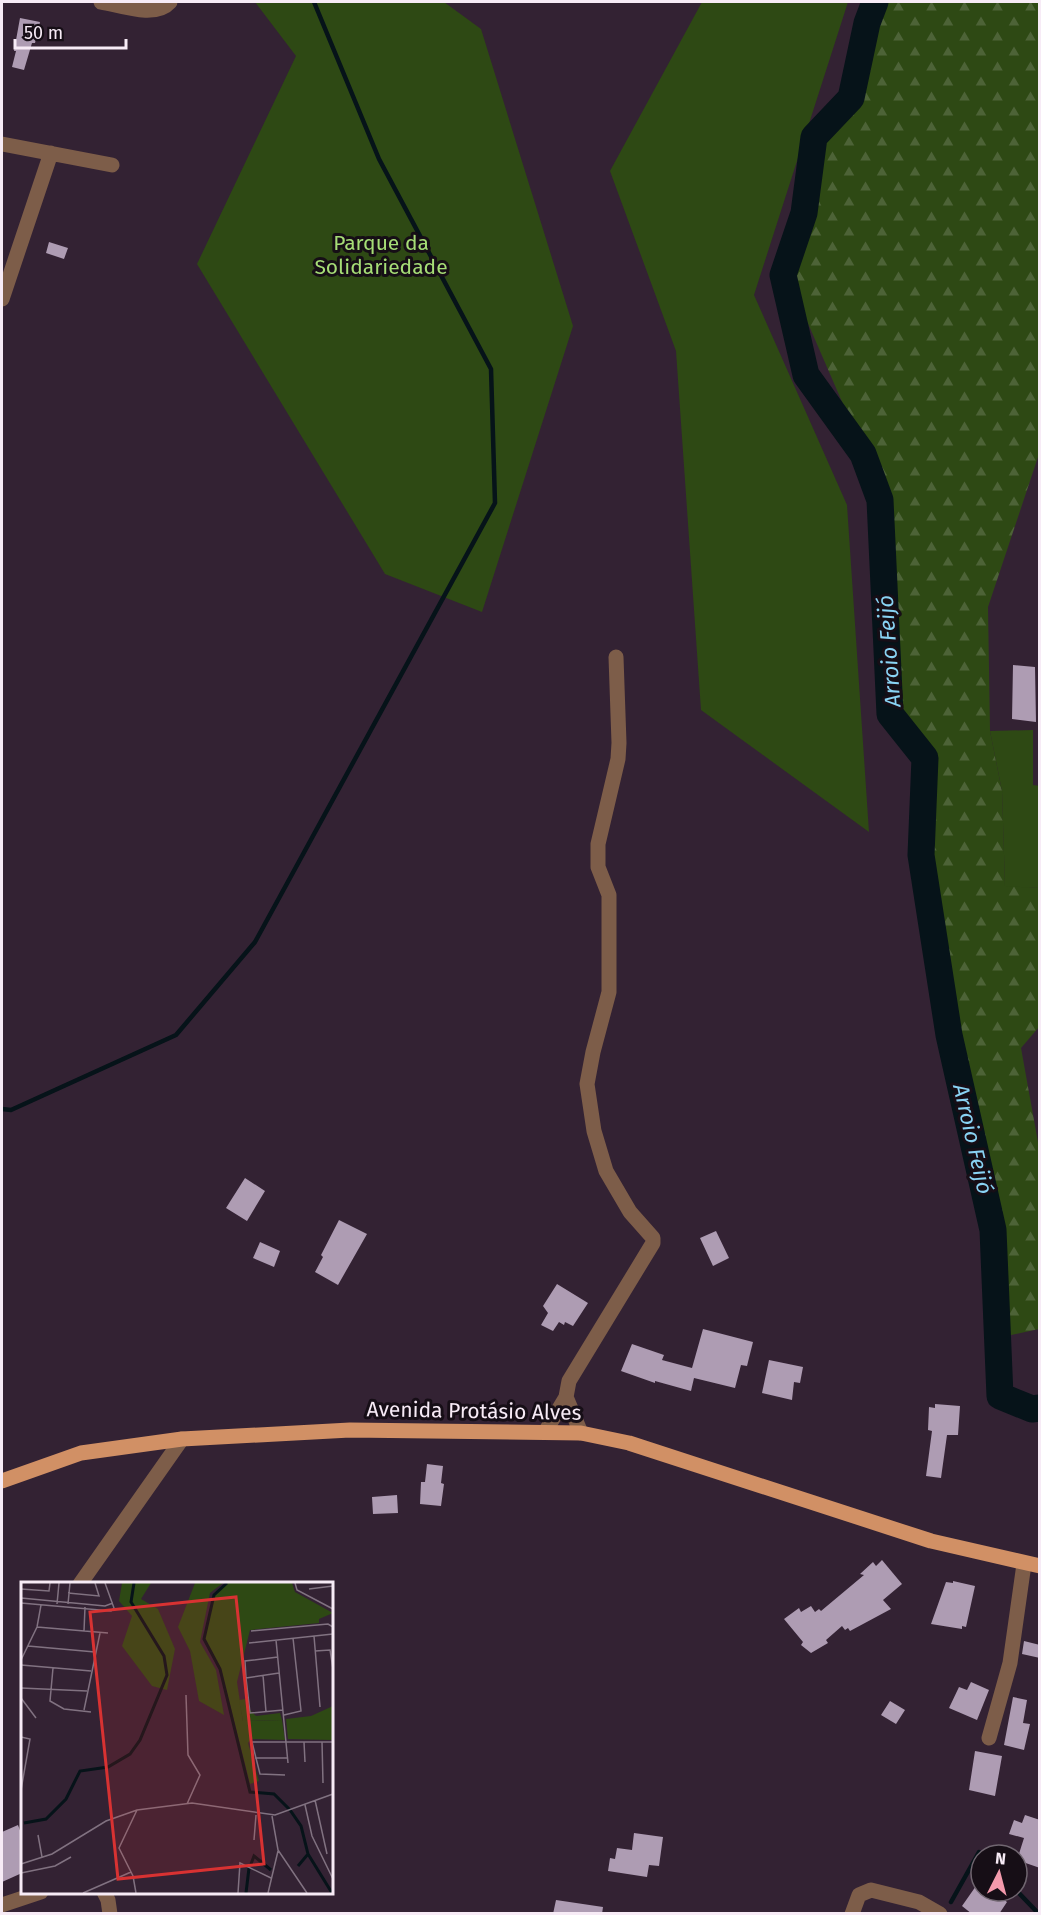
<svg xmlns="http://www.w3.org/2000/svg" width="1041" height="1915" font-family="'Fira Sans',sans-serif">
<style>
.forest{fill:url(#forest-firs)}
.green{fill:#2e4914}
.lines{fill:none;stroke-linecap:round;stroke-linejoin:round}
.stream{stroke:#061319;stroke-width:4.5}
.river{stroke:#061319;stroke-width:27}
.building{fill:#ae9cb3}
.street{stroke:#7d5d49;stroke-width:15}
.primary{stroke:#d19065;stroke-width:15}
.labels{text-anchor:middle;dominant-baseline:central;stroke-width:6;stroke-linejoin:round;paint-order:stroke}
.park-label{font-size:21px;fill:#a6dd76;stroke:#160e16}
.street-label{font-size:21px;fill:#f7ebf6;stroke:#160e16}
.water-label{font-size:22px;font-style:italic;fill:#89d3f4;stroke:#160e16}
.inset-river{fill:none;stroke:#061319;stroke-width:3}
.inset-road{fill:none;stroke:#817281;stroke-width:1.5}
.view{fill:#d83232;fill-opacity:0.15;stroke:#d83232;stroke-width:3}
.inset-edge{fill:none;stroke:#f7ebf6;stroke-width:3}
</style>
<defs>
<pattern id="forest-firs" width="22" height="20" patternUnits="userSpaceOnUse" patternTransform="scale(1.5)"><rect width="22" height="20" fill="#2e4914"/><path d="M5 1l3.5 6h-7zM16 11l3.5 6h-7z" fill="#4d6337"/></pattern>
</defs>
<rect width="100%" height="100%" fill="#323"/>
<!-- forest -->
<path class="forest" d="M 875,2 L 1039,2 L 1039,454 L 988,607 L 990,731 L 1002,791 L 1005,885 L 1039,888 L 1039,1027 L 1021,1048 L 1039,1148 L 1039,1329 L 1002,1337 L 999,1230 L 949,984 L 928,859 L 931,759 L 897,713 L 886,503 L 787,275 L 810,214 L 819,144 L 855,104 L 867,23 Z"/>
<!-- green -->
<path class="green" d="M 255,2 L 444,2 L 481,29 L 573,326 L 482,612 L 385,574 L 197,264 L 296,56 Z
M 702,2 L 848,2 L 754,295 L 847,505 L 869,832 L 701,710 L 676,351 L 610,171 Z
M 1033,730 L 1033,785 L 1040,786 L 1039,888 L 1005,886 L 1002,791 L 990,731 Z"/>
<g class="lines">
<!-- stream -->
<path class="stream" d="M 2,1109 L 11,1110 L 176,1035 L 255,942 L 495,503 L 491,369 L 379,159 L 314,2
M 1017,1891 L 1039,1914
M 951,1902 L 979,1852 L 982,1855"/>
<!-- river -->
<path class="river" d="M 875,2 L 867,23 L 851,98 L 814,137 L 804,213 L 783,275 L 806,375 L 863,454 L 880,500 L 890,714 L 925,758 L 921,855 L 949,1035 L 993,1230 L 1000,1396 L 1032,1409 L 1040,1408"/>
</g>
<!-- building -->
<path class="building" d="M 20,18 L 40,22 L 35,43 L 32,43 L 24,70 L 12,67 L 16,51 L 14,51 Z
M 49,242 L 68,248 L 64,259 L 46,253 Z
M 1013,665 L 1035,667 L 1036,722 L 1012,719 Z
M 245,1178 L 265,1191 L 247,1221 L 226,1208 Z
M 339,1220 L 367,1234 L 338,1285 L 315,1272 L 323,1257 L 321,1255 Z
M 716,1231 L 729,1258 L 713,1266 L 700,1238 Z
M 260,1242 L 280,1251 L 274,1267 L 253,1258 Z
M 557,1284 L 588,1303 L 573,1326 L 565,1322 L 564,1325 L 559,1322 L 553,1331 L 541,1325 L 548,1313 L 543,1306 Z
M 703,1329 L 753,1342 L 747,1366 L 741,1365 L 735,1388 L 694,1378 L 691,1391 L 655,1381 L 655,1383 L 621,1371 L 632,1344 L 664,1355 L 662,1360 L 692,1368 Z
M 769,1360 L 803,1367 L 800,1383 L 794,1382 L 792,1400 L 762,1393 Z
M 935,1404 L 960,1406 L 958,1435 L 947,1435 L 941,1478 L 926,1476 L 932,1431 L 928,1430 L 929,1407 L 935,1408 Z
M 427,1464 L 443,1466 L 441,1483 L 444,1484 L 441,1506 L 420,1504 L 421,1482 L 425,1482 Z
M 397,1495 L 398,1513 L 373,1514 L 372,1497 Z
M 882,1560 L 902,1584 L 883,1600 L 891,1609 L 850,1631 L 848,1628 L 845,1630 L 842,1626 L 826,1640 L 828,1643 L 811,1653 L 801,1645 L 803,1642 L 784,1619 L 799,1608 L 801,1612 L 811,1606 L 815,1612 L 819,1609 L 821,1611 L 864,1575 L 860,1574 L 873,1562 L 876,1566 Z
M 953,1581 L 975,1586 L 966,1627 L 962,1626 L 962,1629 L 931,1624 L 946,1582 L 953,1583 Z
M 1024,1641 L 1040,1645 L 1040,1658 L 1022,1654 Z
M 971,1682 L 989,1690 L 977,1720 L 949,1708 L 959,1687 L 967,1690 Z
M 1013,1697 L 1027,1700 L 1023,1723 L 1030,1724 L 1024,1750 L 1004,1745 Z
M 890,1701 L 905,1710 L 896,1724 L 881,1715 Z
M 975,1751 L 1002,1756 L 995,1796 L 969,1790 Z
M 1025,1815 L 1040,1820 L 1040,1868 L 1017,1860 L 1024,1838 L 1009,1834 L 1014,1820 L 1022,1823 Z
M 18,1825 L 22,1836 L 22,1873 L 2,1882 L 2,1832 Z
M 634,1833 L 663,1837 L 659,1866 L 649,1865 L 647,1877 L 608,1871 L 610,1858 L 615,1859 L 617,1848 L 632,1850 Z
M 976,1886 L 981,1891 L 994,1898 L 996,1894 L 1007,1902 L 999,1914 L 972,1914 L 962,1906 Z
M 556,1900 L 603,1907 L 602,1914 L 553,1914 Z"/>
<g class="lines">
<!-- street -->
<path class="street" d="M 101,2 C 120,5 155,19 170,2
M 2,144 L 112,165
M 2,299 L 51,153
M 566,1397 L 581,1433
M 545,1432 L 566,1397 L 569,1381 L 653,1243 L 653,1238 L 630,1212 L 606,1171 L 594,1131 L 587,1084 L 593,1052 L 609,992 L 609,895 L 598,867 L 598,844 L 618,759 L 619,743 L 616,657
M 80,1584 L 182,1439
M 989,1738 L 1010,1663 L 1024,1564
M 104,1892 L 108,1900 L 110,1914
M 2,1905 L 41,1892
M 852,1914 L 859,1895 L 871,1890 L 919,1902 L 940,1914"/>
<!-- primary -->
<path class="primary" d="M 2,1481 L 81,1453 L 182,1439 L 350,1430 L 581,1433 L 629,1443 L 931,1541 L 1040,1566"/>
</g>
<g class="labels">
<!-- park labels -->
<g class="park-label">
<text x="381" y="243">Parque da<tspan x="381" dy="24">Solidariedade</tspan></text>
</g>
<!-- street labels -->
<g class="street-label">
<text transform="translate(474 1411) rotate(1)">Avenida Protásio Alves</text>
</g>
<!-- water labels -->
<g class="water-label">
<text transform="translate(889 651) rotate(-94)">Arroio Feijó</text>
<text transform="translate(973 1139) rotate(77)">Arroio Feijó</text>
</g>
</g>
<!-- overview -->
<g transform="translate(21 1582)">
<rect width="312" height="312" fill="#323"/>
<path d="M 206,1 L 271,1 L 274,10 L 312,31 L 298,37 L 298,41 L 229,48 L 216,100 L 222,139 L 261,138 L 264,158 L 230,157 L 227,161 L 238,199 L 229,202 L 200,87 L 183,57 L 193,13 ZM 312,124 L 312,158 L 267,157 L 265,137 L 290,134 Z" fill="#2e4914"/>
<path d="M 101,1 L 130,1 L 120,17 L 137,27 L 154,67 L 146,108 L 131,104 L 101,64 L 111,34 L 98,19 ZM 174,1 L 202,1 L 189,11 L 179,60 L 195,88 L 203,133 L 178,119 L 169,69 L 157,45 ZM 224,117 L 225,124 L 235,134 L 259,131 L 261,138 L 222,139 L 218,118 Z" fill="#2e4914"/>
<path class="inset-river" d="M 206,1 L 193,13 L 183,57 L 199,87 L 229,210 L 253,212 L 269,228 L 280,244 L 287,272M 3,241 L 25,237 L 45,217 L 59,189 L 87,185 L 109,172 L 119,158 L 146,93 L 143,74 L 110,20 L 113,1M 230,282 L 233,274 L 250,288M 277,284 L 287,272 L 311,311M 225,311 L 228,286"/>
<path class="inset-road" d="M 274,1 L 276,8 L 312,27M 0,7 L 28,9 L 29,1M 288,7 L 312,4M 47,11 L 78,14 L 74,1M 0,16 L 84,24 L 92,21M 0,21 L 90,29 L 93,26 L 84,1M 36,22 L 38,1M 47,22 L 49,1M 16,45 L 87,51M 63,49 L 64,25M 230,49 L 307,42 L 312,45M 293,54 L 299,125M 255,58 L 267,181M 228,61 L 312,52M 7,64 L 74,70M 294,69 L 309,68 L 312,87M 257,75 L 224,79 L 225,96 L 229,131 L 262,128M 0,78 L 16,45 L 20,23M 0,83 L 70,89M 32,86 L 29,119 L 43,127 L 70,130M 242,93 L 245,130M 225,96 L 258,91M 0,106 L 66,109M 165,113 L 167,173 L 179,193 L 166,222M 0,116 L 15,136M 63,128 L 79,51M 263,133 L 280,129 L 272,56M 0,155 L 9,157 L 0,208M 283,160 L 284,180M 301,160 L 302,201M 234,176 L 266,176M 264,193 L 239,192 L 231,160 L 312,160M 294,218 L 306,272M 284,223 L 291,254 L 312,297M 251,234 L 257,268 L 286,311M 17,253 L 21,275M 233,258 L 235,233M 0,282 L 31,272 L 85,239 L 116,228 L 171,221 L 254,233 L 312,212M 0,291 L 34,284 L 50,275M 62,311 L 110,290M 115,311 L 112,294 L 98,266 L 116,228M 217,311 L 219,281 L 250,296M 247,311 L 257,269"/>
<path class="view" d="M 215,15 L 243,282 L 97,297 L 69,30 Z"/>
<rect width="312" height="312" class="inset-edge"/>
</g>
<!-- border -->
<rect width="1041" height="1915" fill="none" stroke="#f7ebf6" stroke-width="6"/>
<!-- north arrow -->
<g transform="translate(999 1873) rotate(6)"><circle r="28" fill="#160e16" stroke="#706670" stroke-width="1.5"/>
<path d="M0-4.5L10 22L0 15L-10 22Z" fill="#f39aac"/>
<text y="-9" font-size="16" font-weight="bold" text-anchor="middle" fill="#f7ebf6">N</text>
</g>
<!-- scale -->
<path d="M15 39v9h111v-9" fill="none" stroke="#f7ebf6" stroke-width="3"/>
<text x="24" y="39" font-size="18" fill="#f7ebf6" stroke="#160e16" stroke-width="4.5" paint-order="stroke">50 m</text>
</svg>
